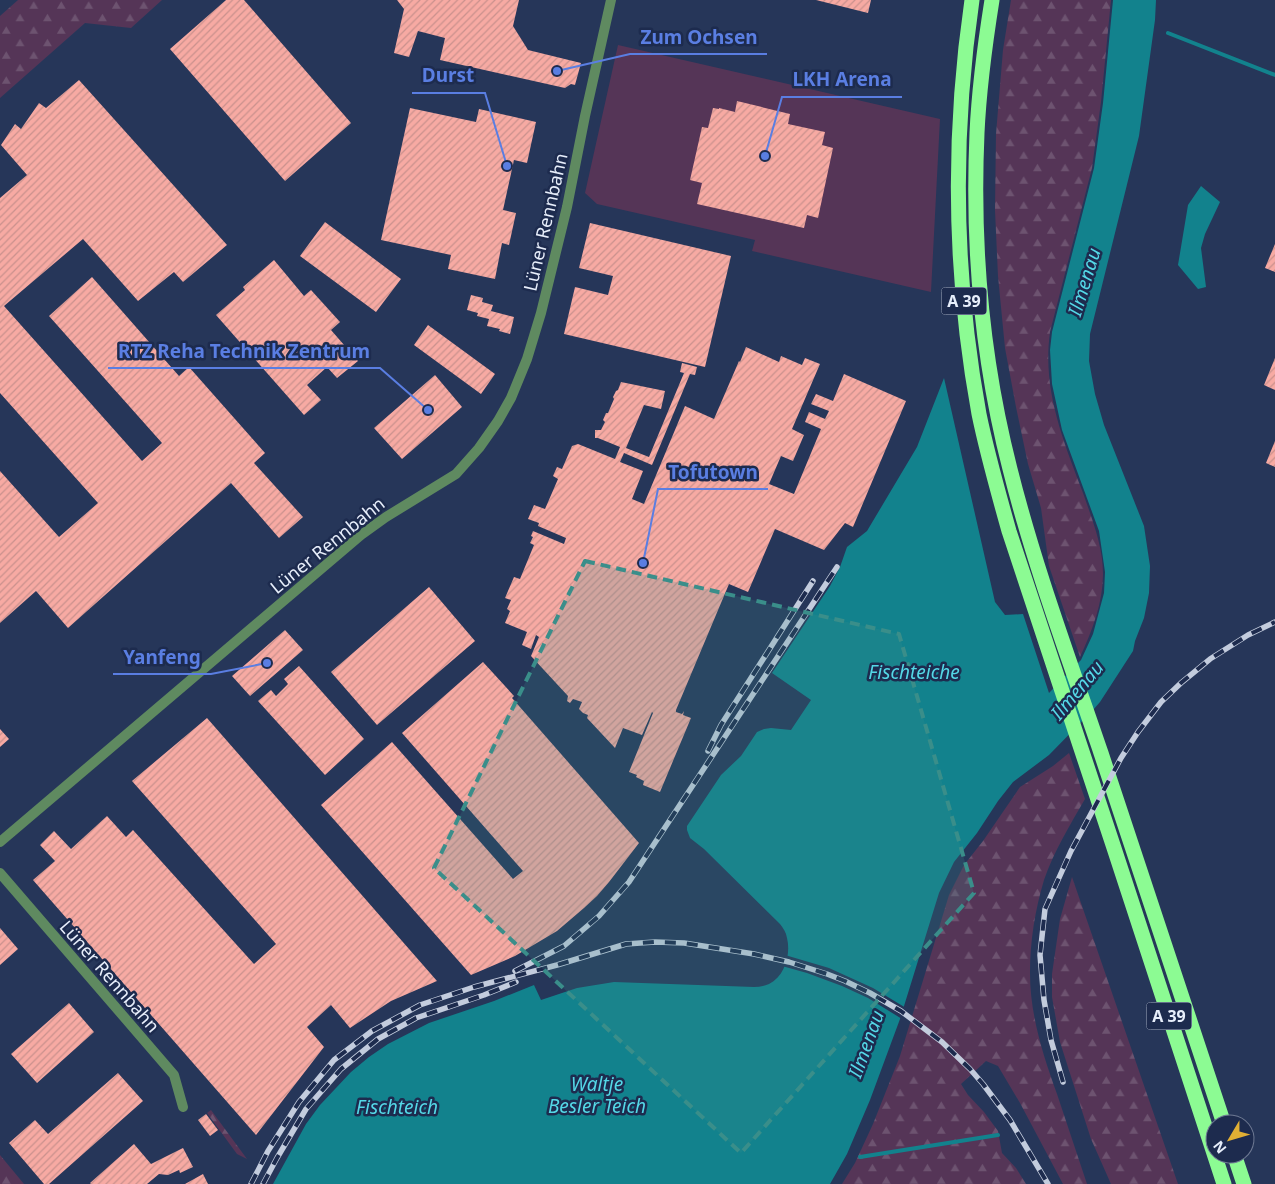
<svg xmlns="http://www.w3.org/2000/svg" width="1275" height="1184" font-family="'Noto Sans',sans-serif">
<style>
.grass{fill:#553557}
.forest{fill:url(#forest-firs)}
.water{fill:#12828d}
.pier{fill:#263659}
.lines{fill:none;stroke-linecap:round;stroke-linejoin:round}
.stream{stroke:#12828d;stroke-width:4}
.building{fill:url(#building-hatch)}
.minor{stroke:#5f8a60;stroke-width:10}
.motorway{stroke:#8cfb93;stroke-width:15}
.rail-casing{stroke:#c3ccdd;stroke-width:5.5}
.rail{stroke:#1d2b4e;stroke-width:4;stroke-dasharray:11;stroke-linecap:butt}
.marked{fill:#3a8e8a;fill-opacity:0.2;stroke:#3a8e8a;stroke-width:4;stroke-dasharray:10 6;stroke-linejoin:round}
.labels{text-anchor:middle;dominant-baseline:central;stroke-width:5;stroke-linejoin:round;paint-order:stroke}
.shield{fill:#1d2b4e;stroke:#aab4c7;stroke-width:1}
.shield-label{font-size:16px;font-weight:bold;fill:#e7eefb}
.street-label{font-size:18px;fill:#e7eefb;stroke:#1d2b4e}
.water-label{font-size:19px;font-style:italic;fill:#54d8e7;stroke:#1d2b4e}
.leader{fill:none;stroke:#5a7ee2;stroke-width:2}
.callout-dot{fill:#5a7ee2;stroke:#1d2b4e;stroke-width:2}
.callout-label{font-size:19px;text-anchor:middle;font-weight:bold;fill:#5a7ee2;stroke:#1d2b4e;stroke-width:5;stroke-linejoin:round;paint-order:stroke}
</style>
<defs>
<pattern id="forest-firs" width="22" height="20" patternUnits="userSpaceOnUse" patternTransform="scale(1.25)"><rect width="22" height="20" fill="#553557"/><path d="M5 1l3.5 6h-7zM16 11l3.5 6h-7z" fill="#6d5370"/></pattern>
<pattern id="building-hatch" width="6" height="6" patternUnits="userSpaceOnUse" patternTransform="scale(1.25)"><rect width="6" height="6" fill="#f7aaa3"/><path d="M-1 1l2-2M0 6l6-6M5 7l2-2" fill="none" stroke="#ca918d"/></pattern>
</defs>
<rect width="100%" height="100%" fill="#263659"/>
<!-- grass -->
<path class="grass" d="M 618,45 L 940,119 L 931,292 L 752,251 L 755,240 L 597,204 L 585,193 Z"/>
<!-- forest -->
<path class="forest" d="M 18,0 L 162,0 L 131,28 L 85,23 L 0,98 L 0,16 Z
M 1011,0 L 1111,0 L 1101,102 L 1092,168 L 1050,332 C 1042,390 1063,440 1083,493 C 1092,519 1103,546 1103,574 C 1103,603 1092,631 1080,657 L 1049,566 L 1041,508 L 1028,464 L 1016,407 L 1005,348 L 998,276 L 995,210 L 996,134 L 1003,50 Z
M 1069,753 L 1085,799 C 1070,825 1054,851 1044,880 C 1035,910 1030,941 1030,973 C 1030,1015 1043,1055 1057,1094 C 1067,1124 1077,1154 1087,1184 L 1063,1184 L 1020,1103 L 998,1066 L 986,1061 L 961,1084 L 968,1095 L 984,1112 L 998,1131 L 1002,1153 L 1016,1168 L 1026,1184 L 842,1184 L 855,1163 L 873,1124 L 900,1056 L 949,895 L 964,865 L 983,841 L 1020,787 L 1053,766 Z
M 1072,877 L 1178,1184 L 1111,1184 L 1091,1139 L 1067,1064 L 1060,1042 L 1052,997 L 1052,974 L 1060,919 Z
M 211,1110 L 247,1159 L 237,1154 L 207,1113 Z
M 0,1155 L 24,1184 L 0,1184 Z"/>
<!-- water -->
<path class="water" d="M 1113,0 L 1156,0 L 1155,20 L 1139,136 L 1090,334 L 1089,361 L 1095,394 L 1104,425 L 1144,526 L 1150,566 L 1149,593 L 1144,618 L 1135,641 L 1133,651 L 1100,702 L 1093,710 L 1049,755 L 1013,782 L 998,801 L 977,833 L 954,862 L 939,893 L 900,1019 L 870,1100 L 847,1154 L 830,1184 L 273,1184 L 306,1124 L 320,1105 L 351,1072 L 369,1057 L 388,1044 L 429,1023 L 494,1001 L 534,985 L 541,1000 L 577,988 L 614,982 L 754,987 C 759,987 764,986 769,984 C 785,976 791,954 787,938 C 786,932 783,928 780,924 L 704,849 L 690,838 L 687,830 L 687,826 L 721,775 L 741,756 L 757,732 L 764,729 L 771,728 L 791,730 L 811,700 L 772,673 L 830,586 L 840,567 L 847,547 L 867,531 L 917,447 L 944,378 L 995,602 L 1005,615 L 1023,614 L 1049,693 L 1081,660 L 1093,634 L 1104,593 L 1105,572 L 1099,531 L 1062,430 L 1052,384 L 1050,350 L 1052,332 L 1094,168 L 1103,103 Z
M 1201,186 L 1220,202 L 1205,234 L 1201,248 L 1206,287 L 1198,289 L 1178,265 L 1188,205 Z"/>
<!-- pier -->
<path class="pier" d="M 785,955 L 829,968 L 873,988 L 906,1008 L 902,1019 L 868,998 L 842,986 L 807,973 L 782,966 Z"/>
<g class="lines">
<!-- stream -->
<path class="stream" d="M 1168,33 L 1275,75
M 860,1157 L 998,1135"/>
</g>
<!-- building -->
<path class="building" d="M 226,0 L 244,0 L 351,123 L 285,181 L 170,49 Z
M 397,0 L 519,0 L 513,26 L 528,50 L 581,63 L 575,85 L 571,84 L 565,88 L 440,60 L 445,38 L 418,31 L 409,57 L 394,53 L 404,9 Z
M 816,0 L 871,0 L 868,13 Z
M 79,80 L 227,245 L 183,282 L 174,272 L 138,301 L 83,239 L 4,306 L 142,461 L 162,443 L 49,316 L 92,277 L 179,376 L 189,367 L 265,453 L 254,463 L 303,517 L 279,538 L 231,483 L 68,628 L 36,591 L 0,623 L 0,471 L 59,537 L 98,503 L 0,393 L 0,198 L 27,175 L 1,145 L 15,124 L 21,129 L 39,103 L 46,108 Z
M 737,101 L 790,114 L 788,124 L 825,132 L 822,145 L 833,148 L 818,218 L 807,215 L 804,228 L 697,204 L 702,183 L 690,180 L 702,127 L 708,128 L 713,108 L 719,109 L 719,108 L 735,112 Z
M 410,108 L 476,122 L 479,109 L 536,122 L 527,163 L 514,160 L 503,210 L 516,213 L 509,245 L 502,243 L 495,279 L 448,269 L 451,255 L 381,240 Z
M 325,222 L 401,279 L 376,312 L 300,256 Z
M 590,223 L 731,256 L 705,367 L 564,334 L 575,287 L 608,295 L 613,276 L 579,268 Z
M 1275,244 L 1275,272 L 1265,268 Z
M 274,260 L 304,296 L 311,290 L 340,322 L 331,330 L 358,361 L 337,378 L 327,367 L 307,385 L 321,400 L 304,415 L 216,315 L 245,290 L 243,287 Z
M 471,295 L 483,298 L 482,302 L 493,305 L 491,311 L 514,317 L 510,334 L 499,331 L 500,329 L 487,326 L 489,319 L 477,316 L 478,313 L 467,310 Z
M 428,325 L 495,374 L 481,394 L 414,345 Z
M 746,347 L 779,362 L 781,356 L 802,365 L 805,358 L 820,364 L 792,429 L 804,435 L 793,461 L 781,456 L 769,484 L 794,494 L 821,429 L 805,422 L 809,412 L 825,419 L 829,411 L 811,404 L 816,394 L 833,401 L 844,374 L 906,401 L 853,527 L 845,523 L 824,550 L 775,529 L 748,592 L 729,584 L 676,710 L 676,712 L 682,714 L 684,711 L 683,715 L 691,718 L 660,792 L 643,785 L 644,781 L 636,777 L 637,775 L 629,772 L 653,713 L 652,712 L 642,735 L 623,728 L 615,748 L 587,718 L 588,715 L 583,713 L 579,709 L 582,702 L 573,699 L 570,703 L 567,701 L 568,696 L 531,656 L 539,637 L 536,635 L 531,649 L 522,645 L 527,632 L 505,623 L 510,611 L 507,609 L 511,600 L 505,598 L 514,577 L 520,579 L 534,545 L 530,543 L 533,537 L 531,536 L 533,531 L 564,544 L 566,538 L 538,526 L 539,523 L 528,519 L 534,505 L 545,509 L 558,479 L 553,476 L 557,467 L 562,469 L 572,446 L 578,444 L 615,459 L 620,447 L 598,438 L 595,438 L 595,430 L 601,430 L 605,422 L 603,420 L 606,413 L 608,413 L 614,399 L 613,397 L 616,391 L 618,390 L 621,382 L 665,391 L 661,409 L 644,405 L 626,448 L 649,457 L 684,373 L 680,372 L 682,363 L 697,367 L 695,375 L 690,374 L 652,465 L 624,453 L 620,462 L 643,471 L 632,499 L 644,504 L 685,406 L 714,419 L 739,361 L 740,362 Z
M 1275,358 L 1275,390 L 1264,385 Z
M 435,375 L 462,407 L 402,459 L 374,428 Z
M 1275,441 L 1275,467 L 1266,463 Z
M 429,587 L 475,641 L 377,725 L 331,672 Z
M 285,630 L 303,650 L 250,696 L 232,676 Z
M 483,662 L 514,696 L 512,698 L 639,843 L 609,882 L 597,896 L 584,908 L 557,931 L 515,956 L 471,975 L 321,805 L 392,742 L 513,879 L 523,871 L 402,733 Z
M 299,666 L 364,739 L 325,775 L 258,701 L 271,690 L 276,696 L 288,684 L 284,679 Z
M 207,718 L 437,981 L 391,1001 L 350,1028 L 331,1005 L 307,1027 L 324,1047 L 256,1135 L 33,880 L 55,861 L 40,845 L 54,831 L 71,849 L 107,816 L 126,837 L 133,830 L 254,964 L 276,944 L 132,781 Z
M 0,729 L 9,739 L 0,747 Z
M 0,928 L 18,949 L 0,965 Z
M 69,1003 L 94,1032 L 37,1083 L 11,1054 Z
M 118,1073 L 143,1101 L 49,1184 L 44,1184 L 9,1143 L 35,1120 L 48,1134 Z
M 206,1114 L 218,1130 L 210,1136 L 198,1120 Z
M 134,1144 L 151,1164 L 183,1148 L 193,1167 L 180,1173 L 179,1170 L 168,1175 L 159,1174 L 147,1184 L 91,1184 L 90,1183 Z
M 203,1174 L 208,1184 L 185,1184 Z"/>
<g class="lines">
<!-- minor -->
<path class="minor" d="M 0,842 L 361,535 L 386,517 L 456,474 L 479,448 L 498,421 L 511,398 L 527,359 L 541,313 L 567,207 L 585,116 L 611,0
M 0,873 L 174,1075 L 183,1107"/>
<!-- motorway -->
<path class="motorway" d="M 972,0 C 952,137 954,277 979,414 C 987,453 998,492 1009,531 L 1114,848 L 1224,1184
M 992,0 C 985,44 979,89 977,133 C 972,246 982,360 1010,469 C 1034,565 1069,659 1101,753 C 1142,876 1183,1000 1224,1124
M 1234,1154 L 1244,1184"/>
<defs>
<path id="rail" d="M 708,751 L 721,725 L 813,581
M 515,971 L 564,946 L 599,916 L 629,882 L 837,567
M 1063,1082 L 1051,1040 L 1044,1000 L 1040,955 L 1045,909 L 1071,851 L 1121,758 L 1138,732 L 1161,702 L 1182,682 L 1210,659 L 1248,635 L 1275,622
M 251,1184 L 268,1151 L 299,1102 L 334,1060 L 372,1031 L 420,1005 L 474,987 L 557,965 L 626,944 L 655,942 L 684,943 L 754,954 L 789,962 L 827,974 L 845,981 L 870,993 L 901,1011 L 942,1042 L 970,1069 L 983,1084 L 1010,1120 L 1048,1184
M 263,1184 L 277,1158 L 306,1109 L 341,1069 L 378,1039 L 416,1018 L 484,995 L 516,982"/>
</defs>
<!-- rail casing -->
<use href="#rail" class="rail-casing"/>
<!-- rail -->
<use href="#rail" class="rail"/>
</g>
<!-- marked area -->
<path class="marked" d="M 585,561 L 899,634 L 974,893 L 741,1153 L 434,868 Z"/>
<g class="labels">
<!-- shield labels -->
<g class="shield">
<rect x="941.5" y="287.5" width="45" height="27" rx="4"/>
<rect x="1146.5" y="1002.5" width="45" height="27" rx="4"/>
</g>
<g class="shield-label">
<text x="964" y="301">A 39</text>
<text x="1169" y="1016">A 39</text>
</g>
<!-- street labels -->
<g class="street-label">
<text transform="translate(545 222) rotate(-77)">Lüner Rennbahn</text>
<text transform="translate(327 545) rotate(-39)">Lüner Rennbahn</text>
<text transform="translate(110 976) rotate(49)">Lüner Rennbahn</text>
</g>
<!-- water labels -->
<g class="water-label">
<text transform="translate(1084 282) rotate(-73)">Ilmenau</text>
<text x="914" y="672">Fischteiche</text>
<text transform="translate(1077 690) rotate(-50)">Ilmenau</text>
<text transform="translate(866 1044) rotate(-70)">Ilmenau</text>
<text x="597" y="1084">Waltje<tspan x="597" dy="22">Besler Teich</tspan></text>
<text x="397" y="1107">Fischteich</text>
</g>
</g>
<!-- callouts -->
<path class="leader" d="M557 71L630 54H767M507 166L485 93H412M765 156L782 97H902M428 410L380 368H108M643 563L658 489H768M267 663L211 674H113"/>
<g class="callout-dot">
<circle cx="557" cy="71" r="5"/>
<circle cx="507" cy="166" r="5"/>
<circle cx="765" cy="156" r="5"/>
<circle cx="428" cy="410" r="5"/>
<circle cx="643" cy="563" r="5"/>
<circle cx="267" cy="663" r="5"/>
</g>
<g class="callout-label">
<text x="699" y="44">Zum Ochsen</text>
<text x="448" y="82">Durst</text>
<text x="842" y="86">LKH Arena</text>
<text x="244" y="358">RTZ Reha Technik Zentrum</text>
<text x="713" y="479">Tofutown</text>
<text x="162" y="664">Yanfeng</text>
</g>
<!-- north arrow -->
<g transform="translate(1230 1139) rotate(232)"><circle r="24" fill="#1d2b4e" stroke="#6e7993"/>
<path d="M0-4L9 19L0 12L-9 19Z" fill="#e1af34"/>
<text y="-8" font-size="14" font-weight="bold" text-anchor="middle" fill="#e7eefb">N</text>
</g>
</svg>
